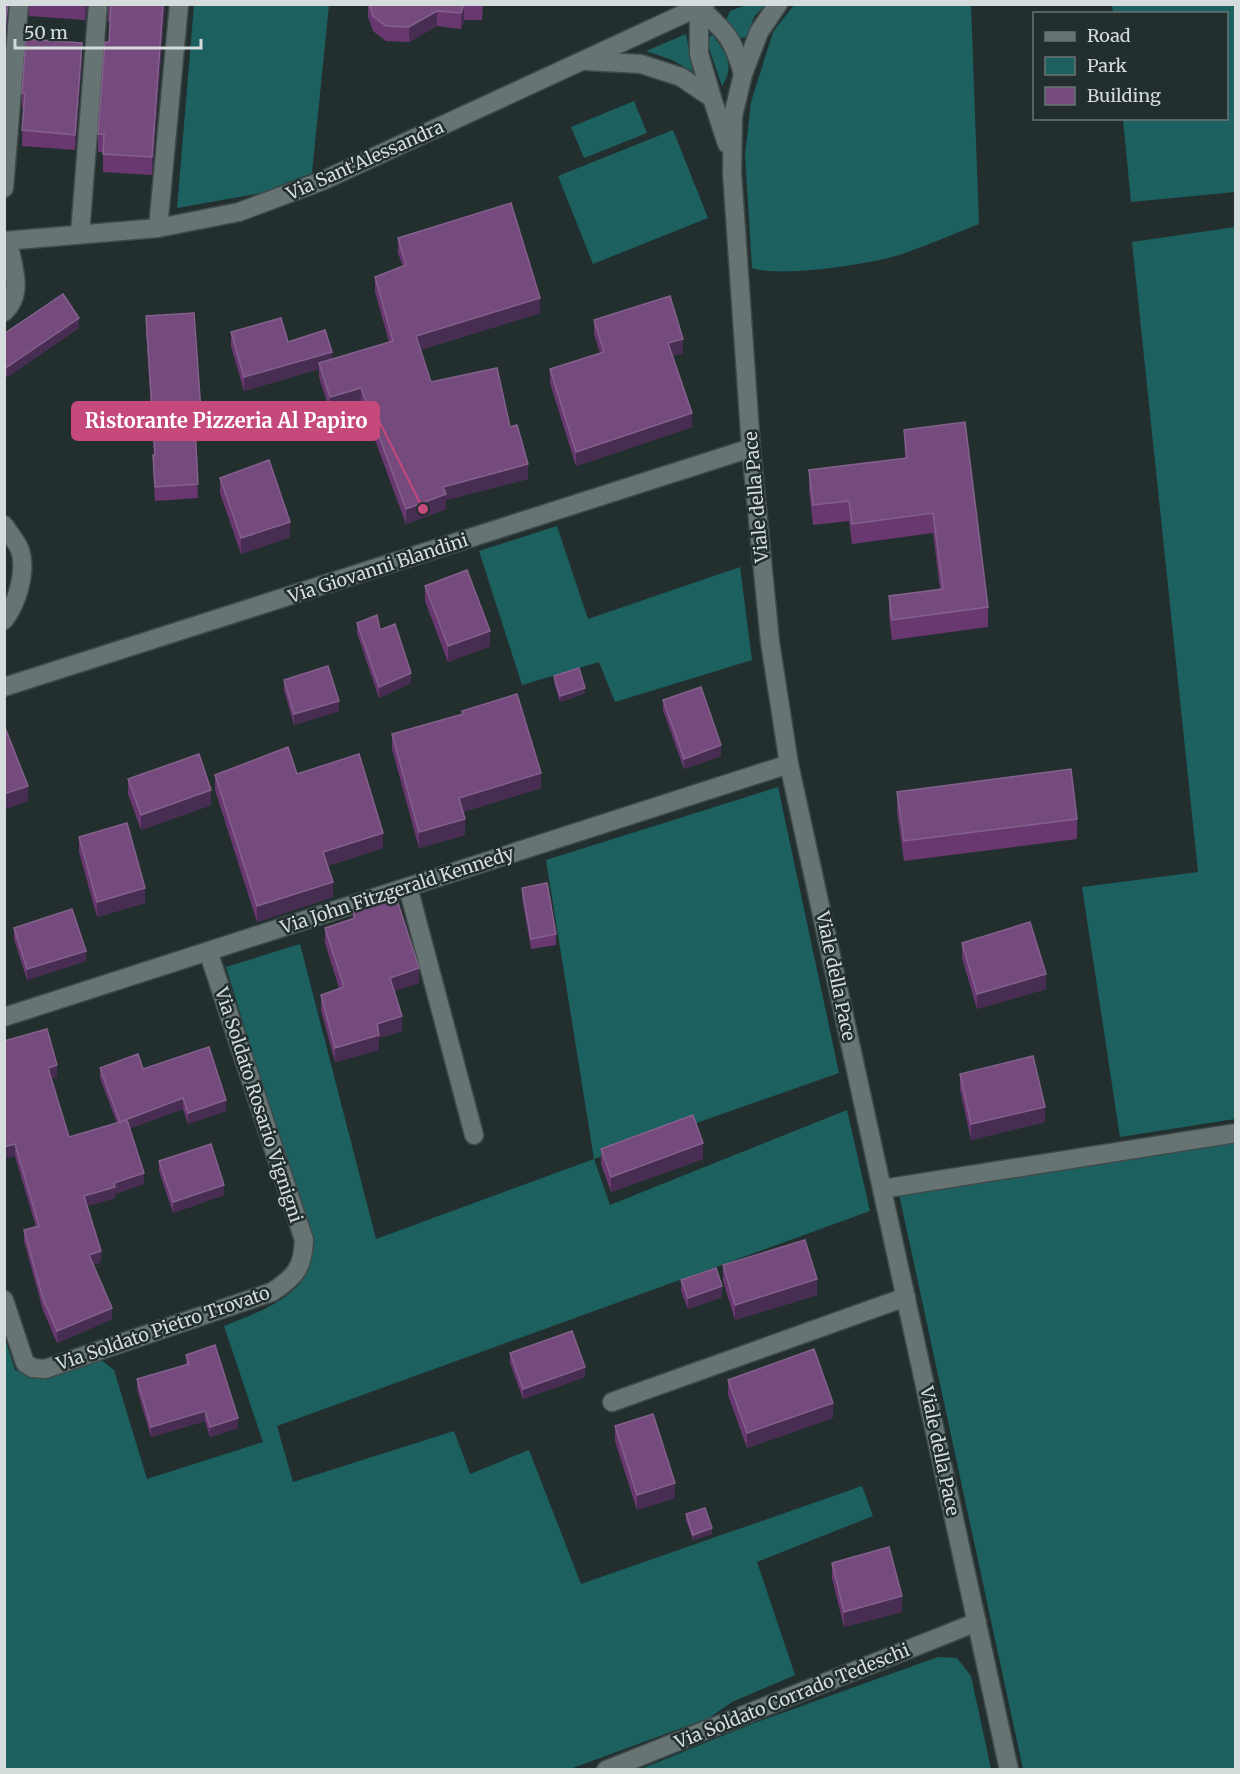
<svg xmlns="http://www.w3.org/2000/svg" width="1240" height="1774" font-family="Merriweather,serif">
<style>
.green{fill:#1c6060}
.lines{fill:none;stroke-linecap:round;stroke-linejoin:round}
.minor-casing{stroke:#404a4a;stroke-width:21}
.minor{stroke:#667473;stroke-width:18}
.wall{fill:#693871}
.shaded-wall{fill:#482d52}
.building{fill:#754a7d;stroke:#84618c;stroke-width:1.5}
.labels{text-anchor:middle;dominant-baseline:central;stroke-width:5;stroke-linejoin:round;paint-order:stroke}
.street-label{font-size:18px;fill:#d4dcdc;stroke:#232f2f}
.leader{fill:none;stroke:#c6497b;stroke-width:2}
.callout-dot{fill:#c6497b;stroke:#232f2f;stroke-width:2}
.callout{fill:#c6497b;stroke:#c6497b;stroke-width:2}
.callout-label{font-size:20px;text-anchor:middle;font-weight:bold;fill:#fff}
</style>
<rect width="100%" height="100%" fill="#232f2f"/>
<!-- green -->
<path class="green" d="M 194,5 L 329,5 L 312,173 L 261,193 L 177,208 Z
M 746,5 L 765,5 L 754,17 L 747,37 L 740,38 L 726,20 L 730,11 Z
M 794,5 L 971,5 L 979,224 C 953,234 928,245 902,254 C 873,264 779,278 752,268 L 745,155 L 751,102 L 773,32 Z
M 1112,5 L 1235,5 L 1235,192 L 1131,202 L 1123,119 L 1226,118 L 1226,14 L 1113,13 Z
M 686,34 L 693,72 L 672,60 L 646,51 Z
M 712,34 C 725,52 736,65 722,86 L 707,42 Z
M 634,101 L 647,133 L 584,158 L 571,127 Z
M 673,130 L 708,218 L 593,264 L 558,176 Z
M 1235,227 L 1235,1119 L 1120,1137 L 1082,887 L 1198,872 L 1132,242 Z
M 557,526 L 588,619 L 740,567 L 752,660 L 615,702 L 599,662 L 522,685 L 479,551 Z
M 778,787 L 839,1073 L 594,1159 L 610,1205 L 847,1110 L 870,1211 L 277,1426 L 293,1482 L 454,1431 L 470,1474 L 529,1450 L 581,1584 L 862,1486 L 873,1516 L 757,1562 L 795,1675 L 732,1702 L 709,1718 L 570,1769 L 5,1769 L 4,1335 L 15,1370 L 38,1376 L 101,1360 L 114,1370 L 147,1479 L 263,1442 L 224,1326 C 255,1313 299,1300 310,1264 C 312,1257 310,1247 310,1240 L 226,967 L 300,944 L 376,1239 L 594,1159 L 546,860 Z
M 1235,1137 L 1235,1769 L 1023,1769 L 899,1194 Z
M 938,1657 L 957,1658 L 971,1676 L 991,1769 L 641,1769 L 754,1723 Z"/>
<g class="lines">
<defs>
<path id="minor" d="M 778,4 L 759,32 L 743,74 L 733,116 L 732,172 L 751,448 L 770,642 L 789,764 L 1009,1770
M 699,7 L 699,54 L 712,98
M 699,7 C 726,32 733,38 743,74
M 586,61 L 641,64 L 681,77 L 712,98 L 727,144
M 4,188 L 19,4
M 158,228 L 179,4
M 80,234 L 98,4
M 4,241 L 158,228 L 239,212 L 322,181 L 705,4
M 4,312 C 25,293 12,265 8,241
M 4,525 C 9,533 17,542 20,550 C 27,571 17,604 4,620
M 4,687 L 751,448
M 408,887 L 474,1135
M 4,1017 L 789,764
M 882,1189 L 1236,1133
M 4,1300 L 25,1363 L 33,1368 L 45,1369 L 272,1292 C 295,1277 303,1268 304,1240 L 208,951
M 612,1402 L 906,1297
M 606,1770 L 977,1622"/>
</defs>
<!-- minor casing -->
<use href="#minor" class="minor-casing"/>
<!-- minor -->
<use href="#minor" class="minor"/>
</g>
<!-- wall -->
<path class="wall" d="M 29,4 L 88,4 L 85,20 L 29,16 Z
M 108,4 L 165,4 L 152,175 L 103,172 L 103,152 L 98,152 L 98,134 L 109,42 L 110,22 L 108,22 Z
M 368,4 L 483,4 L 482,20 L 464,20 L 461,29 L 437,26 L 409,42 L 386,41 L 373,31 L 368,17 Z
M 82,58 L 75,150 L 22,146 L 23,108 L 22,108 L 22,93 Z
M 398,238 L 540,313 L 420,350 L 431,382 L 510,427 L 528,479 L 446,500 L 446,509 L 406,524 L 361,402 L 330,411 L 319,377 L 319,369 L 244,391 L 231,346 L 231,332 L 288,342 L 332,359 L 389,342 L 375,292 L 375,277 L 403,267 L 398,253 Z
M 146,316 L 202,426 L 202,440 L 195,441 L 198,498 L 155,501 L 153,469 L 153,455 L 154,455 L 146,331 Z
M 594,320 L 683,353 L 672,356 L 692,427 L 576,466 L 550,383 L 550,369 L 600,353 L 594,334 Z
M 79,328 L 7,377 L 4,373 L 4,334 Z
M 904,430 L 988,607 L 988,627 L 892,640 L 889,616 L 889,596 L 940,589 L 933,533 L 852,544 L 849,521 L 813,525 L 809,490 L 809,470 L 905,458 Z
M 220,478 L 290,537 L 241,554 L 220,493 Z
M 425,586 L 490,646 L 448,662 L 425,601 Z
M 357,623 L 380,630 L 411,683 L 379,698 L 357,633 Z
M 554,676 L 585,693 L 560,702 L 554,682 Z
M 284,680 L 339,711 L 294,725 L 284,690 Z
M 663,700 L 721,756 L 684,769 L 663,710 Z
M 462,711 L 541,788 L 463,812 L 465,835 L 419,848 L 392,749 L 392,734 L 462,715 Z
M 297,774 L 383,848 L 327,866 L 333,897 L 257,922 L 215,790 L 215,775 Z
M 128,779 L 211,805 L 141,830 L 128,794 Z
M 897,792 L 1077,819 L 1077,839 L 904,861 L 897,812 Z
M 79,837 L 145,903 L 97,917 L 79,852 Z
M 522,888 L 556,934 L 556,945 L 531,949 L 522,898 Z
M 353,911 L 419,983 L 394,991 L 402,1031 L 379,1038 L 379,1050 L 335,1062 L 321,1010 L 321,995 L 339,988 L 325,943 L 325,928 L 353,918 Z
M 14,928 L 86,961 L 27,980 L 14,939 Z
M 962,943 L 1046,989 L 977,1009 L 962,958 Z
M 4,1041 L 57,1077 L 51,1079 L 69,1137 L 117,1123 L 100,1078 L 100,1068 L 143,1069 L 226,1111 L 188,1124 L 183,1109 L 130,1128 L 144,1184 L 115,1194 L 115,1198 L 87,1206 L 101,1262 L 93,1265 L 112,1319 L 57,1343 L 43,1310 L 24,1241 L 24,1230 L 36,1227 L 15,1156 Z
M 960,1074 L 1045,1122 L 971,1140 L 960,1089 Z
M 601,1149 L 703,1159 L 611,1192 L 601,1164 Z
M 159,1161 L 224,1195 L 173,1213 L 159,1171 Z
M 723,1265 L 817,1295 L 735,1320 L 723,1281 Z
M 681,1280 L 722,1297 L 688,1309 L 681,1291 Z
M 510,1353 L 585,1377 L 523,1399 L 510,1363 Z
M 186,1355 L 238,1428 L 210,1437 L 205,1421 L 151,1437 L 137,1389 L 137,1379 L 186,1365 Z
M 728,1380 L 833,1418 L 747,1448 L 728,1395 Z
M 615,1426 L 675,1498 L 637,1510 L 615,1441 Z
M 686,1514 L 712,1534 L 693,1540 L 686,1520 Z
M 832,1563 L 902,1612 L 844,1627 L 832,1578 Z"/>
<!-- shaded-wall -->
<path class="shaded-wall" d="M 8,4 L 9,4 L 4,54 L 4,36 Z
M 85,4 L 88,4 L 85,20 Z
M 163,4 L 165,4 L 152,175 L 152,157 Z
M 464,4 L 464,20 L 461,29 L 461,13 Z
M 437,11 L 437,26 L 409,42 L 409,27 Z
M 82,43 L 82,58 L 75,150 L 75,135 Z
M 540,298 L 540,313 L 416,351 L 416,336 Z
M 79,318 L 79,328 L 7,377 L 7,367 Z
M 683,339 L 683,353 L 668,357 L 668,343 Z
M 332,352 L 332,366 L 319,363 L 319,369 L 244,391 L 244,377 Z
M 361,388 L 361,402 L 330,411 L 330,397 Z
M 692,413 L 692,427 L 576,466 L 576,452 Z
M 528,464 L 528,479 L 446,500 L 446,509 L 406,524 L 406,509 L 443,487 Z
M 290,522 L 290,537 L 241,554 L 241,538 Z
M 490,631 L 490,646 L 448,662 L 448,646 Z
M 411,673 L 411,683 L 379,698 L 379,687 Z
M 585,688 L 585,693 L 560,702 L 560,696 Z
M 339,701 L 339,711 L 294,725 L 294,714 Z
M 721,745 L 721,756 L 684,769 L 684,759 Z
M 541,773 L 541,788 L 459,813 L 459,798 Z
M 28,786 L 28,801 L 4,810 L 4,794 Z
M 211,790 L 211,805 L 141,830 L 141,815 Z
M 465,819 L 465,835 L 419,848 L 419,832 Z
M 383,833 L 383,848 L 323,867 L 323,852 Z
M 333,882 L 333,897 L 257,922 L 257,906 Z
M 145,888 L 145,903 L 97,917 L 97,902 Z
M 86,951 L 86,961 L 27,980 L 27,969 Z
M 419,968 L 419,983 L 390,993 L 390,978 Z
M 1046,974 L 1046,989 L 977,1009 L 977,994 Z
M 402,1016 L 402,1031 L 379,1038 L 379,1050 L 335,1062 L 335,1048 L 377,1024 Z
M 57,1065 L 57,1077 L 48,1080 L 48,1068 Z
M 183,1098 L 183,1109 L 120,1132 L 120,1122 Z
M 226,1100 L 226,1111 L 188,1124 L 188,1113 Z
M 1045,1107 L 1045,1122 L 971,1140 L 971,1124 Z
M 703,1143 L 703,1159 L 611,1192 L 611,1177 Z
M 15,1144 L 15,1156 L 4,1159 L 4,1147 Z
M 144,1173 L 144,1184 L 115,1194 L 115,1198 L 84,1207 L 84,1196 L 114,1183 Z
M 224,1185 L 224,1195 L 173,1213 L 173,1202 Z
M 101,1251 L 101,1262 L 89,1266 L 89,1255 Z
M 817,1279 L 817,1295 L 735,1320 L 735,1305 Z
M 722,1286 L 722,1297 L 688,1309 L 688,1298 Z
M 112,1308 L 112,1319 L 57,1343 L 57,1331 Z
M 585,1367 L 585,1377 L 523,1399 L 523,1389 Z
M 833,1403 L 833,1418 L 747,1448 L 747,1433 Z
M 205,1411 L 205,1421 L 151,1437 L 151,1427 Z
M 238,1418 L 238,1428 L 210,1437 L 210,1427 Z
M 675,1483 L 675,1498 L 637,1510 L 637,1495 Z
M 712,1528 L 712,1534 L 693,1540 L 693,1535 Z
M 902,1596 L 902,1612 L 844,1627 L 844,1612 Z"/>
<!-- building -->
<path class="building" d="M 4,4 L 8,4 L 4,36 Z
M 111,4 L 163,4 L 152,157 L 103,154 L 104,134 L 98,134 L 105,42 L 109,42 Z
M 369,4 L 464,4 L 461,13 L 437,11 L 409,27 L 386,26 L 373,16 Z
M 26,39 L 82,43 L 75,135 L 22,130 L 25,93 L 22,93 Z
M 511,203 L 540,298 L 416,336 L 431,382 L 497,368 L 510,427 L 517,425 L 528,464 L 443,487 L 446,494 L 406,509 L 361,388 L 330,397 L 319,363 L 393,341 L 375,277 L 406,265 L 398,238 Z
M 63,294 L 79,318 L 7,367 L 4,362 L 4,334 Z
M 670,296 L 683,339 L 668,343 L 692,413 L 576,452 L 550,369 L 604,352 L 594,320 Z
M 194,313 L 202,426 L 195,427 L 198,484 L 155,487 L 153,455 L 155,455 L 146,316 Z
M 281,318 L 288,342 L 325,330 L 332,352 L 244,377 L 231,332 Z
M 965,422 L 988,607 L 892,620 L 889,596 L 943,589 L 933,513 L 852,524 L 849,501 L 813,505 L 809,470 L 907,458 L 904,430 Z
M 269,460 L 290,522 L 241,538 L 220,478 Z
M 467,570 L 490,631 L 448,646 L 425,586 Z
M 377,615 L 380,630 L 395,624 L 411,673 L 379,687 L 357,623 Z
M 328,666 L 339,701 L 294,714 L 284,680 Z
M 579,668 L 585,688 L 560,696 L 554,676 Z
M 701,687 L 721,745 L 684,759 L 663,700 Z
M 517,694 L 541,773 L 459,798 L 465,819 L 419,832 L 392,734 L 463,714 L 462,711 Z
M 4,725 L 28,786 L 4,794 Z
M 288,747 L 297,774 L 359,754 L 383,833 L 323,852 L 333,882 L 257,906 L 215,775 Z
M 199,754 L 211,790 L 141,815 L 128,779 Z
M 1071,769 L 1077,819 L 904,841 L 897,792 Z
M 127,823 L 145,888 L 97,902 L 79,837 Z
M 547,883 L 556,934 L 531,939 L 522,888 Z
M 396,897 L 419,968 L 390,978 L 402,1016 L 377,1024 L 379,1035 L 335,1048 L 321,995 L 344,987 L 325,928 L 355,918 L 353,911 Z
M 72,909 L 86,951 L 27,969 L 14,928 Z
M 1030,922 L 1046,974 L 977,994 L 962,943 Z
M 47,1029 L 57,1065 L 48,1068 L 69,1137 L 127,1120 L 144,1173 L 114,1183 L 115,1187 L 84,1196 L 101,1251 L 89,1255 L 112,1308 L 57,1331 L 43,1299 L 24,1230 L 39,1226 L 15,1144 L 4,1147 L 4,1041 Z
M 209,1047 L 226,1100 L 188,1113 L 183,1098 L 120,1122 L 100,1068 L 138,1054 L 143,1069 Z
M 1033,1056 L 1045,1107 L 971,1124 L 960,1074 Z
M 693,1115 L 703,1143 L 611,1177 L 601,1149 Z
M 211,1144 L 224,1185 L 173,1202 L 159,1161 Z
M 805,1240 L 817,1279 L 735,1305 L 723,1265 Z
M 716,1268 L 722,1286 L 688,1298 L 681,1280 Z
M 572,1331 L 585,1367 L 523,1389 L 510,1353 Z
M 215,1345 L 238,1418 L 210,1427 L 205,1411 L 151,1427 L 137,1379 L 189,1364 L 186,1355 Z
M 814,1349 L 833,1403 L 747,1433 L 728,1380 Z
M 653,1414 L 675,1483 L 637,1495 L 615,1426 Z
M 705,1508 L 712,1528 L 693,1535 L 686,1514 Z
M 889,1547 L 902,1596 L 844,1612 L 832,1563 Z"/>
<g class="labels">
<!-- street labels -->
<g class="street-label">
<text transform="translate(365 160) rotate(-24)">Via Sant'Alessandra</text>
<text transform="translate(756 497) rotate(-95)">Viale della Pace</text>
<text transform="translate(378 568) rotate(-18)">Via Giovanni Blandini</text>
<text transform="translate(397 890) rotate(-18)">Via John Fitzgerald Kennedy</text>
<text transform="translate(836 976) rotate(78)">Viale della Pace</text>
<text transform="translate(259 1105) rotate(72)">Via Soldato Rosario Vignigni</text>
<text transform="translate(163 1328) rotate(-19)">Via Soldato Pietro Trovato</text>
<text transform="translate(940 1451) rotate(78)">Viale della Pace</text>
<text transform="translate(792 1696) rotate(-22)">Via Soldato Corrado Tedeschi</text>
</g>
</g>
<!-- callouts -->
<path class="leader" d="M423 509L379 421"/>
<circle class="callout-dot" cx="423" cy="509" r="6"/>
<rect class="callout" x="72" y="402" width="307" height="38" rx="6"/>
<g class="callout-label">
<text x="226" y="428">Ristorante Pizzeria Al Papiro</text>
</g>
<!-- border -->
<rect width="1240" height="1774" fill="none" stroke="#d4dcdc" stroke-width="12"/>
<!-- legend -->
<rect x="1033" y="12" width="195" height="108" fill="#232f2f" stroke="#6a7474" stroke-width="1.5"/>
<rect x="1045" y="32" width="30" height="9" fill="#667473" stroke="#6a7474" stroke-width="1.5"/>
<text x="1087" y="42" font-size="18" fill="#d4dcdc">Road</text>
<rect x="1045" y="57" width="30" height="18" fill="#1c6060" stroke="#6a7474" stroke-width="1.5"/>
<text x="1087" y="72" font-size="18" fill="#d4dcdc">Park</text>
<rect x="1045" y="87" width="30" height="18" fill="#754a7d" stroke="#6a7474" stroke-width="1.5"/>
<text x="1087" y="102" font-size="18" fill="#d4dcdc">Building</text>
<!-- scale -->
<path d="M15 39v9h186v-9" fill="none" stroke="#d4dcdc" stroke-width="3"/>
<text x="24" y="39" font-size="18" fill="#d4dcdc" stroke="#232f2f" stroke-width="4.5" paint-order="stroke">50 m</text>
</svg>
